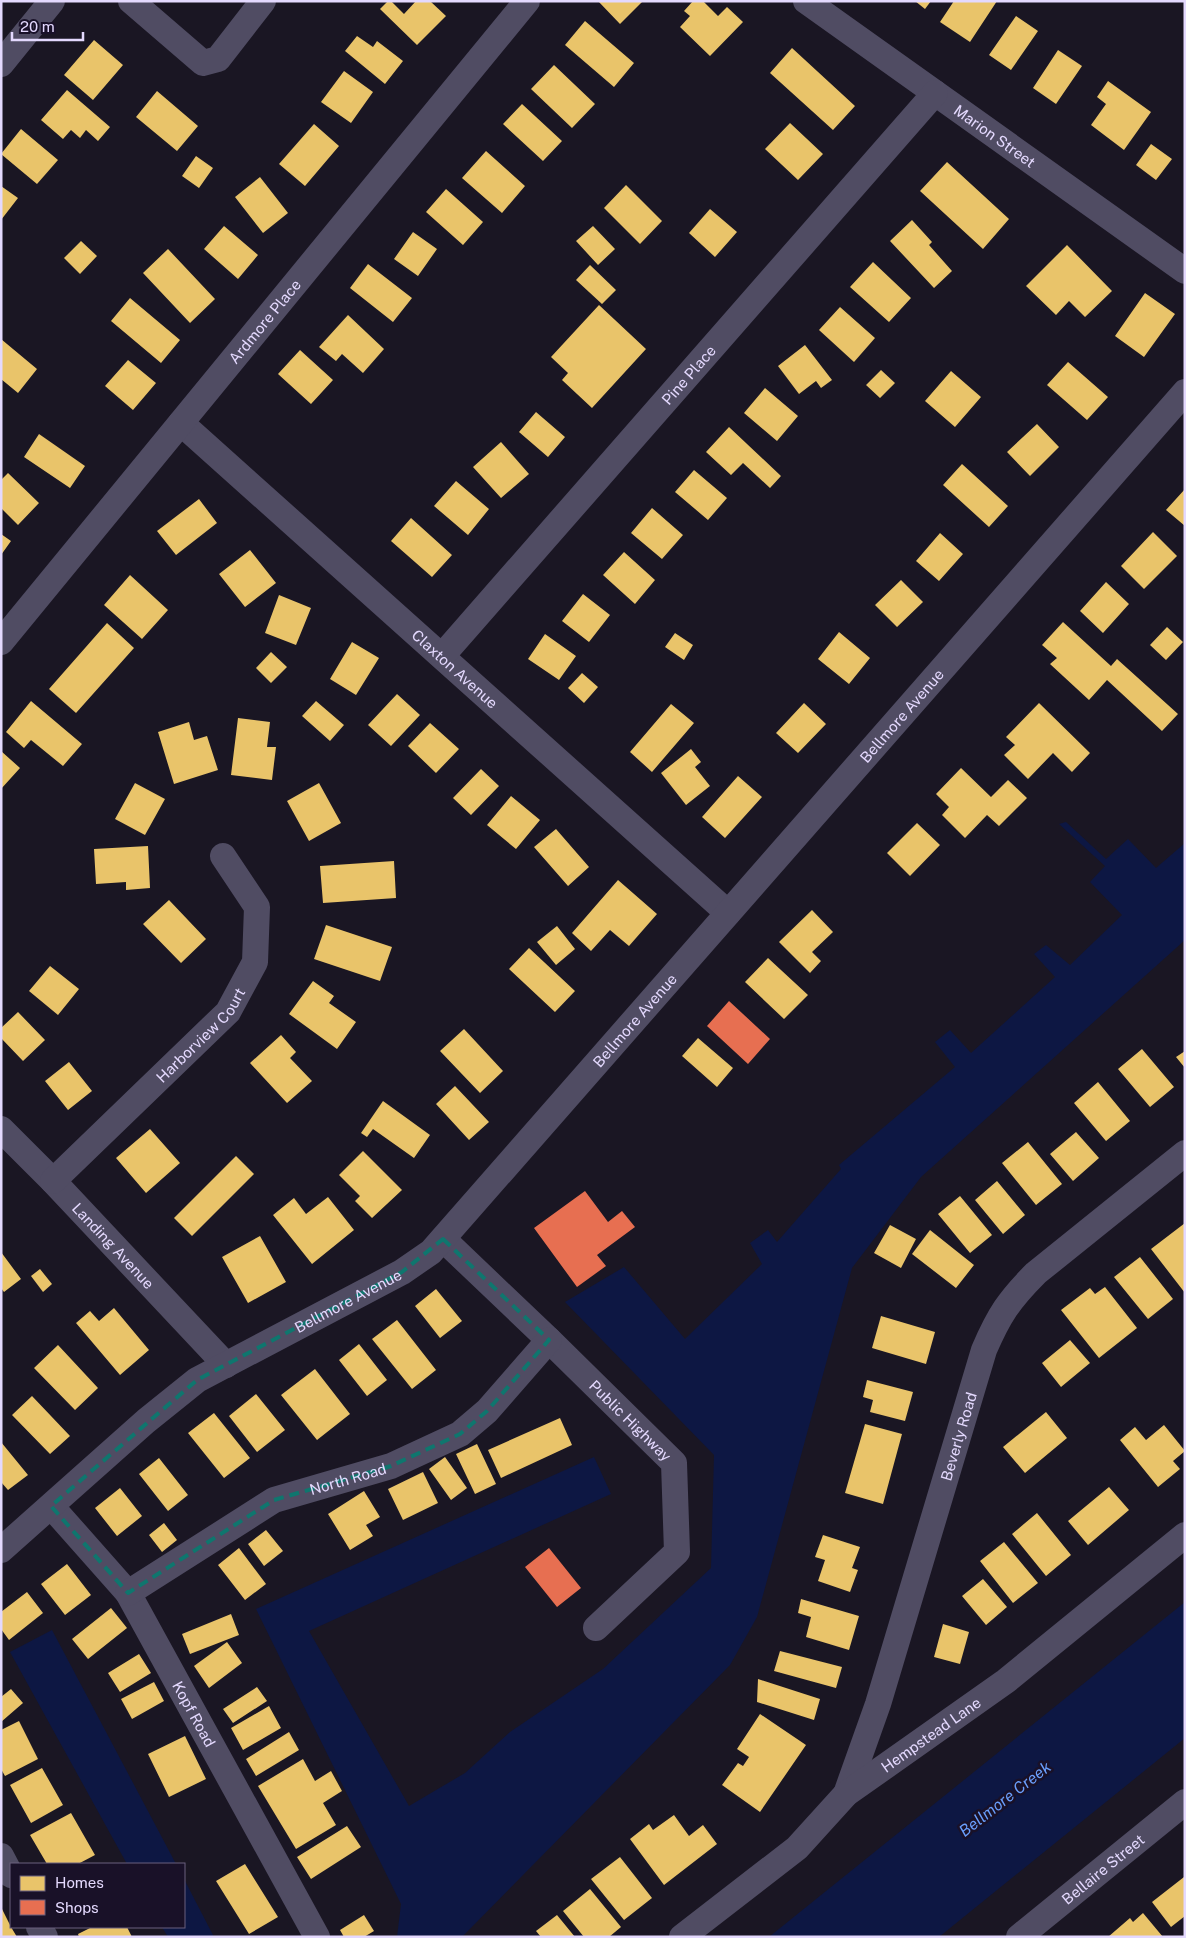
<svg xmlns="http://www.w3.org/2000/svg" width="1186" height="1938" font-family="'Public Sans',sans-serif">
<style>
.water{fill:#0d1743}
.homes{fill:#e9c46a}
.shops{fill:#e76f51}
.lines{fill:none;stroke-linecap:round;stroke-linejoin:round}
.minor{stroke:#504c63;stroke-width:26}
.marked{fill:none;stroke:#0f766e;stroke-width:4;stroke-dasharray:10 6;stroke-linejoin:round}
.labels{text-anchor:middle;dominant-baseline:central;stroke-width:5;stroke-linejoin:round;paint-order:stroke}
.street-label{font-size:15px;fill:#e4d9fe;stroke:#191128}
.water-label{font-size:16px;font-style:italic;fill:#6a9efb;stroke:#191128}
</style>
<rect width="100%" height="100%" fill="#1a1623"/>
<!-- water -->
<path class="water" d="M 1066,822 L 1106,859 L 1128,839 L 1156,868 L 1185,843 L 1185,940 L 921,1177 L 852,1268 L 757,1617 L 730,1665 L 462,1937 L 397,1937 L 401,1904 L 256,1609 L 594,1457 L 611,1494 L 309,1631 L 409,1806 L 465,1773 L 510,1732 L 603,1669 L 711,1568 L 714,1455 L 565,1302 L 624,1267 L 685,1339 L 762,1264 L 750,1243 L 768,1230 L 777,1242 L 841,1169 L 839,1165 L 955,1067 L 935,1042 L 950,1030 L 971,1053 L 1055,977 L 1034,954 L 1046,945 L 1070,965 L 1122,915 L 1090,882 L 1105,866 L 1059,824 Z
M 1185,1602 L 1185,1738 L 939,1937 L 769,1937 Z
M 52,1630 L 176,1864 L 127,1864 L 10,1652 Z
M 184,1879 L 214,1937 L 168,1937 L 162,1927 L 184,1927 Z"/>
<!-- homes -->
<path class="homes" d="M 388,1 L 391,1 L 404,14 L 416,1 L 430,1 L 446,16 L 417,45 L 380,9 Z
M 598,1 L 643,1 L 620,24 Z
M 693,1 L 703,1 L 718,16 L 727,7 L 743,22 L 710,56 L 680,27 L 690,16 L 684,11 Z
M 915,1 L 931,1 L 925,9 Z
M 954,1 L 997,1 L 970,42 L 940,22 Z
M 1016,16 L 1038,31 L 1011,70 L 989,55 Z
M 585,21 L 634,63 L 614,87 L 565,45 Z
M 357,36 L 373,47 L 377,41 L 403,61 L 385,84 L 345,51 Z
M 94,40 L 123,65 L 93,100 L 64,75 Z
M 792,48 L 855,106 L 833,130 L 770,73 Z
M 1058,50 L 1082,66 L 1056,104 L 1033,88 Z
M 554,65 L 595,104 L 572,128 L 531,89 Z
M 344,71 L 373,92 L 351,123 L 321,102 Z
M 1108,81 L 1151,112 L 1124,150 L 1091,125 L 1106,104 L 1097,97 Z
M 67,90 L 110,127 L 98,141 L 86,130 L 80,138 L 71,130 L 63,139 L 41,120 Z
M 157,91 L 198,126 L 177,151 L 136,117 Z
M 522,104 L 562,141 L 543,161 L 503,124 Z
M 790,123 L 823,154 L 798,180 L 765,149 Z
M 314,124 L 339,146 L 305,186 L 279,164 Z
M 21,129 L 58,160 L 37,184 L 1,154 Z
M 1151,144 L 1172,159 L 1156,180 L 1136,165 Z
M 486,151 L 525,186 L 502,213 L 462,178 Z
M 196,156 L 213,168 L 199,188 L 182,176 Z
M 947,162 L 1009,219 L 983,249 L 920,191 Z
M 260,177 L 288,213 L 263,233 L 235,197 Z
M 626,185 L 662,221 L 640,244 L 604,208 Z
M 1,186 L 18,198 L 1,220 Z
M 446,189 L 483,222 L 463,245 L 426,212 Z
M 710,209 L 737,232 L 715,257 L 689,233 Z
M 912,220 L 932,242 L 929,245 L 952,271 L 934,288 L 890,241 Z
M 224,226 L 258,255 L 238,279 L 204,249 Z
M 593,226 L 615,249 L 598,265 L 576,241 Z
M 413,232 L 437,249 L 418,276 L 394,259 Z
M 81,241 L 97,256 L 80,274 L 64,258 Z
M 1067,245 L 1112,291 L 1085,317 L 1069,301 L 1056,315 L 1026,286 Z
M 168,249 L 215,299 L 190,323 L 143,273 Z
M 873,262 L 911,298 L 889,322 L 850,287 Z
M 368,264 L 412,298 L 393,322 L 350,288 Z
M 590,265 L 616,290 L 602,304 L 576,280 Z
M 1145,293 L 1175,314 L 1144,357 L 1115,336 Z
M 130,298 L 180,340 L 161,363 L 111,321 Z
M 599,305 L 646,349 L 592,408 L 562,380 L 568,373 L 551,357 Z
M 840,307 L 875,338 L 854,362 L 819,330 Z
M 348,315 L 384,349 L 363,373 L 342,354 L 336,361 L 319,347 Z
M 1,339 L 37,369 L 18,393 L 1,379 Z
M 805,345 L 832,380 L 821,388 L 816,381 L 799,394 L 778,366 Z
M 300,350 L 333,380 L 311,404 L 278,374 Z
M 128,360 L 156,383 L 133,410 L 105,386 Z
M 1068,362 L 1108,397 L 1087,420 L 1047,385 Z
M 881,370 L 895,383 L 880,398 L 866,385 Z
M 951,371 L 981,397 L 955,427 L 925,401 Z
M 765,388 L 798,416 L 777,441 L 744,413 Z
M 536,412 L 565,437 L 548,457 L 519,432 Z
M 1037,424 L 1059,447 L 1030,476 L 1007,452 Z
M 729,427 L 781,476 L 770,488 L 743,463 L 731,475 L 706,452 Z
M 39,434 L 85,466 L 70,488 L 24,457 Z
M 501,442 L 529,474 L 501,498 L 473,467 Z
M 962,464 L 1008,506 L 989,527 L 943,485 Z
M 694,470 L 727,498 L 708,520 L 675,492 Z
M 8,473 L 39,503 L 18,525 L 1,508 L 1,480 Z
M 456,481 L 489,509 L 468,535 L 434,506 Z
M 1185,489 L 1185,526 L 1166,510 Z
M 199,499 L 217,523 L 176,555 L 157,531 Z
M 652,508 L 683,535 L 662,559 L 631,533 Z
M 411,518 L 452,555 L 432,577 L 391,541 Z
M 1153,532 L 1177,556 L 1144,589 L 1121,566 Z
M 940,533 L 963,554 L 939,581 L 916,561 Z
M 1,534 L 11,541 L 1,555 Z
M 250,550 L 276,583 L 245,607 L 219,574 Z
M 624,552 L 655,580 L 635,604 L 603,575 Z
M 130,575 L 168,610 L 142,639 L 104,605 Z
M 901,580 L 923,602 L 897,627 L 875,605 Z
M 1106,582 L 1129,604 L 1103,633 L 1080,611 Z
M 583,594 L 610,615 L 589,642 L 562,621 Z
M 279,595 L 311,608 L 296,645 L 265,633 Z
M 1063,622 L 1111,666 L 1117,659 L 1178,714 L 1162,731 L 1107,680 L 1089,700 L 1050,664 L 1057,658 L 1042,645 Z
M 107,623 L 134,648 L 76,713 L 49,689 Z
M 1167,627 L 1183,642 L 1166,660 L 1150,645 Z
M 839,632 L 870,658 L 849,684 L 818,659 Z
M 675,633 L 693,645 L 684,660 L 665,647 Z
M 545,634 L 576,656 L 559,680 L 528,659 Z
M 352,642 L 379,658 L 356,695 L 330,679 Z
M 271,652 L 287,667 L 271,683 L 256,668 Z
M 582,673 L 598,687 L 584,703 L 568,688 Z
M 397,694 L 420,715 L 391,746 L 368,725 Z
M 31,701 L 82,744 L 63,766 L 31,740 L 24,748 L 6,732 Z
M 316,701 L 344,725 L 330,741 L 302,716 Z
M 804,703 L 826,724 L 798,753 L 776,733 Z
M 1039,703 L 1090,753 L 1072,772 L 1053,753 L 1028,779 L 1004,755 L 1015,745 L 1006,737 Z
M 671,704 L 694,723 L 652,772 L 630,752 Z
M 238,718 L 270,722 L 267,747 L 276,747 L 272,780 L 231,775 Z
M 189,722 L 194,740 L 207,736 L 218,770 L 174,784 L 158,732 Z
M 430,723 L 459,749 L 436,773 L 408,746 Z
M 691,749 L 701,762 L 695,767 L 710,786 L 686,805 L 661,773 Z
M 1,751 L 20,768 L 1,789 Z
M 961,768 L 991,797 L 1008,780 L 1027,798 L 999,826 L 987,815 L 965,838 L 942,815 L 949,807 L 936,794 Z
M 481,769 L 499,786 L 471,815 L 453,798 Z
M 738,776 L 762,797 L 725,838 L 702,817 Z
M 135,783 L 165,799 L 145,835 L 115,819 Z
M 319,783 L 341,823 L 309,841 L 287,801 Z
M 511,796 L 540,820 L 516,849 L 487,825 Z
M 917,823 L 940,845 L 910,876 L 887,853 Z
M 556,829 L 589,867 L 568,886 L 534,847 Z
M 148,846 L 150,888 L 126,890 L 126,882 L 96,884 L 94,849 Z
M 394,861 L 396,898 L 323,903 L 320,866 Z
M 618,880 L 657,914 L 629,946 L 610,930 L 591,951 L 572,933 Z
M 169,900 L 206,939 L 181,963 L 143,924 Z
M 812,910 L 833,932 L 812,952 L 821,961 L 810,973 L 779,942 Z
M 326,925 L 392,947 L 380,981 L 314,959 Z
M 557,926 L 575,949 L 556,965 L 537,942 Z
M 529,948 L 575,991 L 555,1012 L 509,969 Z
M 768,958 L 808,995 L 784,1019 L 745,982 Z
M 50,966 L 79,989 L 58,1015 L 29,991 Z
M 313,981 L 334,996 L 329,1003 L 356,1022 L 337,1049 L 289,1014 Z
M 18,1012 L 45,1040 L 23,1061 L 1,1038 L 1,1028 Z
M 464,1029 L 503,1071 L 480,1093 L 440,1051 Z
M 281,1035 L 296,1052 L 290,1058 L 312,1081 L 287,1103 L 250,1063 Z
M 698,1038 L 733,1068 L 717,1087 L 682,1056 Z
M 1142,1049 L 1174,1087 L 1150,1107 L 1118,1069 Z
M 1185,1051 L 1185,1068 L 1176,1057 Z
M 69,1062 L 92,1091 L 68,1110 L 45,1081 Z
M 1098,1082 L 1130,1121 L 1106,1141 L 1074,1103 Z
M 455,1086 L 489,1122 L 469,1140 L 436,1104 Z
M 383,1101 L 430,1135 L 414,1158 L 373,1129 L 367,1137 L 361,1133 Z
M 150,1129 L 180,1163 L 146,1193 L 116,1158 Z
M 1076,1132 L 1099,1158 L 1073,1181 L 1050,1154 Z
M 1028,1142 L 1062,1184 L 1036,1205 L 1002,1163 Z
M 363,1151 L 402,1190 L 372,1218 L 355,1201 L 360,1196 L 339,1175 Z
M 236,1156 L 254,1174 L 192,1236 L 174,1218 Z
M 997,1181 L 1025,1215 L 1003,1234 L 975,1200 Z
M 960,1196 L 992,1235 L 970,1253 L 938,1214 Z
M 328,1197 L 354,1230 L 312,1264 L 273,1215 L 294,1198 L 306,1214 Z
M 1185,1223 L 1185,1293 L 1151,1249 Z
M 890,1225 L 916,1239 L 901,1268 L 874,1253 Z
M 930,1230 L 974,1265 L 956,1288 L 912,1254 Z
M 260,1236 L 286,1282 L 248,1303 L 222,1257 Z
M 1,1252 L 21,1279 L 4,1292 L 1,1288 Z
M 1140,1257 L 1173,1299 L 1148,1319 L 1114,1277 Z
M 40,1269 L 52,1284 L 43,1292 L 31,1276 Z
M 1105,1287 L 1137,1328 L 1099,1358 L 1061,1310 L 1090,1288 L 1095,1294 Z
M 436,1289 L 462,1321 L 440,1338 L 415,1306 Z
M 114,1308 L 149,1350 L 120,1375 L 76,1323 L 90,1311 L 99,1321 Z
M 881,1316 L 935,1332 L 926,1364 L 872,1348 Z
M 397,1320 L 436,1370 L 412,1389 L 372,1339 Z
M 1070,1340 L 1090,1363 L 1061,1387 L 1042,1363 Z
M 359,1344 L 387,1380 L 367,1396 L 339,1360 Z
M 58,1345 L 98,1388 L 75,1410 L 34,1368 Z
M 315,1369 L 350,1414 L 317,1440 L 281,1395 Z
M 867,1380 L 913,1392 L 905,1421 L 870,1412 L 873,1400 L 863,1397 Z
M 256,1394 L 285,1430 L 257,1452 L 229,1416 Z
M 32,1396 L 70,1436 L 50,1454 L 12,1415 Z
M 1046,1412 L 1067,1438 L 1025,1473 L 1003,1447 Z
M 214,1413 L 250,1458 L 224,1478 L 188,1433 Z
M 560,1418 L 572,1445 L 501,1478 L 488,1450 Z
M 865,1424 L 902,1434 L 883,1504 L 845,1493 Z
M 1164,1425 L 1185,1451 L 1173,1461 L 1180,1469 L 1158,1487 L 1120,1440 L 1135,1427 L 1146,1440 Z
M 1,1442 L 28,1475 L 8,1490 L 1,1482 Z
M 477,1444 L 496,1484 L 475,1494 L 456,1454 Z
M 445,1457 L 467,1488 L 451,1500 L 429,1469 Z
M 159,1458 L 188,1495 L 168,1511 L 139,1474 Z
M 423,1472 L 438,1503 L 403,1520 L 388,1489 Z
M 1109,1487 L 1129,1510 L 1088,1545 L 1068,1521 Z
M 120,1488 L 142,1516 L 117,1536 L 95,1508 Z
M 364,1491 L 380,1517 L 366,1525 L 373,1536 L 350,1550 L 328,1514 Z
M 1037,1513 L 1071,1555 L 1046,1576 L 1012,1534 Z
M 164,1523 L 177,1540 L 162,1552 L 149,1535 Z
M 266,1530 L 283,1551 L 264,1566 L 248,1544 Z
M 823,1535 L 860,1547 L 852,1568 L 858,1570 L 850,1592 L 818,1581 L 825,1560 L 815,1557 Z
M 1004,1542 L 1038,1583 L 1013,1603 L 980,1561 Z
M 239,1548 L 266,1584 L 245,1600 L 218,1565 Z
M 67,1564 L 91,1595 L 65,1615 L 41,1584 Z
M 983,1579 L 1007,1607 L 986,1625 L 962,1596 Z
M 27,1592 L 43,1613 L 9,1640 L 1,1629 L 1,1612 Z
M 801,1599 L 859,1616 L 849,1650 L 806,1637 L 811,1617 L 798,1613 Z
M 111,1608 L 127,1628 L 88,1659 L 72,1639 Z
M 231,1614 L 239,1635 L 190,1654 L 182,1634 Z
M 943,1624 L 969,1632 L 960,1664 L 934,1657 Z
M 227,1642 L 242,1663 L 209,1688 L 194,1666 Z
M 780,1651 L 842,1667 L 836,1688 L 774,1671 Z
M 139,1654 L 151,1673 L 120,1692 L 108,1673 Z
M 758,1679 L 820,1699 L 814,1720 L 757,1702 Z
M 154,1682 L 164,1701 L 132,1719 L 121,1699 Z
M 257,1687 L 267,1701 L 233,1723 L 223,1709 Z
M 11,1689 L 23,1703 L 1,1722 L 1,1697 Z
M 269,1706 L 281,1728 L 243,1750 L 231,1728 Z
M 760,1714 L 806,1745 L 760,1812 L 722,1785 L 738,1763 L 743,1766 L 749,1757 L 737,1749 Z
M 19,1721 L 38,1759 L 5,1776 L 1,1769 L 1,1730 Z
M 289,1732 L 299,1750 L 256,1776 L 246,1759 Z
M 185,1736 L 206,1779 L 169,1797 L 148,1754 Z
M 303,1759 L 315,1781 L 331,1771 L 342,1791 L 323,1803 L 336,1825 L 296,1849 L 258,1786 Z
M 42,1768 L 63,1805 L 31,1823 L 10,1785 Z
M 71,1813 L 95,1855 L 78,1864 L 47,1864 L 30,1835 Z
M 674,1815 L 689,1836 L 703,1825 L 717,1844 L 664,1885 L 630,1839 L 649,1824 L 653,1830 Z
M 347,1826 L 361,1847 L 311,1879 L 297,1857 Z
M 620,1857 L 652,1898 L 624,1920 L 591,1879 Z
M 245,1864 L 278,1917 L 249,1934 L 216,1881 Z
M 1184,1877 L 1185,1916 L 1171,1927 L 1152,1902 Z
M 590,1889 L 621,1927 L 609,1937 L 584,1937 L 563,1911 Z
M 1,1907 L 11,1927 L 17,1937 L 1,1937 Z
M 1143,1913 L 1163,1937 L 1108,1937 L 1130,1918 L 1133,1922 Z
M 364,1915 L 374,1931 L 364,1937 L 344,1937 L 340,1930 Z
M 557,1915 L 575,1937 L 541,1937 L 536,1931 Z
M 92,1927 L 127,1927 L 132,1937 L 79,1937 L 78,1934 Z"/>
<!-- shops -->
<path class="shops" d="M 729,1001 L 770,1039 L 748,1064 L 707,1026 Z
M 585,1191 L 608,1222 L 622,1211 L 635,1227 L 597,1255 L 606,1266 L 577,1287 L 534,1228 Z
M 549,1548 L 581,1588 L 557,1607 L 525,1567 Z"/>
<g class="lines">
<!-- minor -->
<g class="minor">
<path d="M 131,1 L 203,63 L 218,59 L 263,1"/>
<path id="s1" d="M 806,1 L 1185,271"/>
<path d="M 1,64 L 52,1"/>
<path id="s2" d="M 181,423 L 728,913"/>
<path id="s3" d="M 1,642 L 527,1"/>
<path id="s4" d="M 442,656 L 935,93"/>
<path id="s5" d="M 1,1129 L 53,1181 L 226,1365"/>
<path id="s6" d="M 53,1181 L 228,1012 L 255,962 L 257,907 L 223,856"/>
<path id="s7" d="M 443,1239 L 549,1340 L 674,1463 L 677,1552 L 596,1628"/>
<path id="s8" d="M 51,1506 L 128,1593 L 317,1937"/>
<path id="s9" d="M 1,1550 L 146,1421 L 197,1380 L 402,1272 L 431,1252 L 1185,392"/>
<path id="s10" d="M 128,1593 L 274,1500 L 391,1466 L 460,1434 L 487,1411 L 549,1340"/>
<path id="s11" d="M 846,1794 L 878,1704 L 984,1350 C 999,1315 1009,1300 1036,1273 L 1185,1153"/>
<path d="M 1,1856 L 11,1875"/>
<path d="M 39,1927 L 45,1937"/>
<path id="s12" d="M 682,1937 L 797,1848 L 846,1794 L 1006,1681 L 1185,1535"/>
<path id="s13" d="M 1019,1937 L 1185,1802"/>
</g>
</g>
<!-- marked area -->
<path class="marked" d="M 443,1239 L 549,1340 L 487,1411 L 460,1434 L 391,1466 L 274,1500 L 128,1593 L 51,1506 L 197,1380 L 402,1272 Z"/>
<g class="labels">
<!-- street labels -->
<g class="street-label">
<text stroke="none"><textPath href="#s1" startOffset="232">Marion Street</textPath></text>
<text stroke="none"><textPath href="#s3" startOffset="415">Ardmore Place</textPath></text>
<text stroke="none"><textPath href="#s4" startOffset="374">Pine Place</textPath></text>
<text stroke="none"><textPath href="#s2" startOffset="368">Claxton Avenue</textPath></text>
<text stroke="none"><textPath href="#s9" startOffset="1240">Bellmore Avenue</textPath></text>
<text stroke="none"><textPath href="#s9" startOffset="835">Bellmore Avenue</textPath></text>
<text stroke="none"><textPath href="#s6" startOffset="208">Harborview Court</textPath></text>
<text stroke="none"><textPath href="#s5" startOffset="162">Landing Avenue</textPath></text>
<text stroke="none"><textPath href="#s9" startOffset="430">Bellmore Avenue</textPath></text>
<text stroke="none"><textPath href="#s7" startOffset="261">Public Highway</textPath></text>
<text stroke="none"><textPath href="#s11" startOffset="375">Beverly Road</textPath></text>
<text stroke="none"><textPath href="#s10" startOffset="250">North Road</textPath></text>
<text stroke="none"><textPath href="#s8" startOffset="254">Kopf Road</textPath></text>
<text stroke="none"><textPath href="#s12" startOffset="322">Hempstead Lane</textPath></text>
<text stroke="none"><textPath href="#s13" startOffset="108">Bellaire Street</textPath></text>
</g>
<!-- water labels -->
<g class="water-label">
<text transform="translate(1005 1799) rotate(-38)">Bellmore Creek</text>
</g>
</g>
<!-- border -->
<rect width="1186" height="1938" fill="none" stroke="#e4d9fe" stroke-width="5"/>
<!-- legend -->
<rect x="10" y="1863" width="175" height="65" fill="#191128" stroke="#6a617e"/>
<rect x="20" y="1876" width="25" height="15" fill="#e9c46a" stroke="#6a617e"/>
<text x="55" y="1888" font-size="15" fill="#e4d9fe">Homes</text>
<rect x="20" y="1900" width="25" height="15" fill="#e76f51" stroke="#6a617e"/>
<text x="55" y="1913" font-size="15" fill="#e4d9fe">Shops</text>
<!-- scale -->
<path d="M12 32v8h71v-8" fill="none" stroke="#e4d9fe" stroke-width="2.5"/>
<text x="20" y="32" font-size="15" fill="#e4d9fe" stroke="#191128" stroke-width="4" paint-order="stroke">20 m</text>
</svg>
